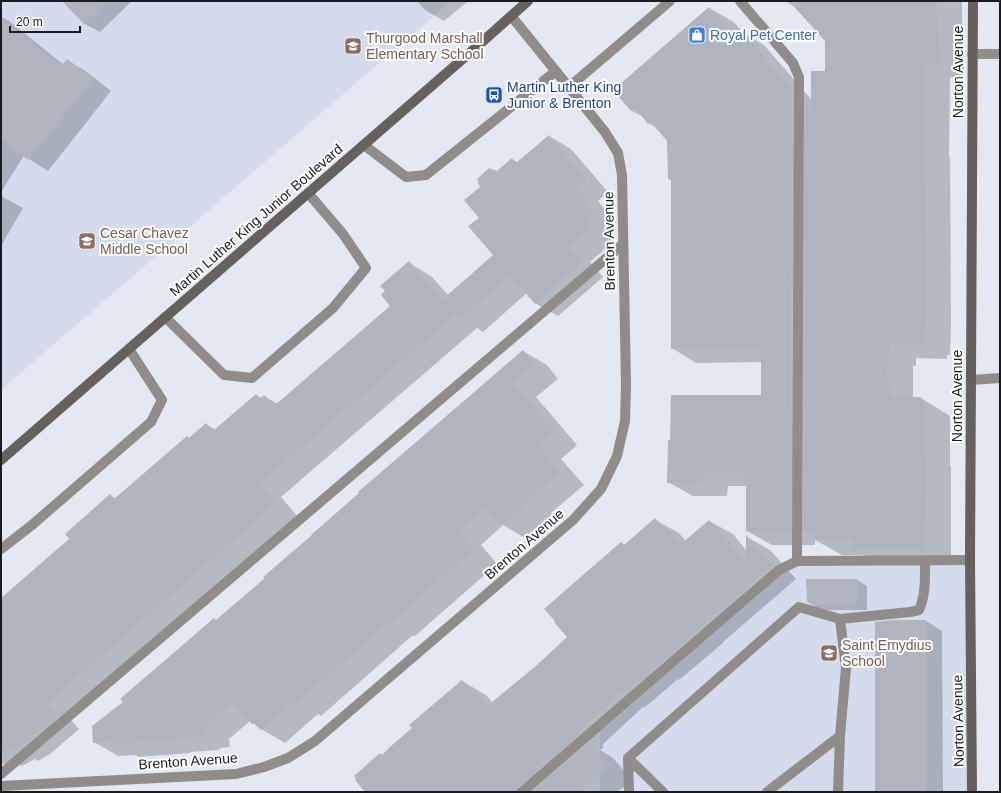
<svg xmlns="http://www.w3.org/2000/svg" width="1001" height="793" font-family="Arial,sans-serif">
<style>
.built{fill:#d3dbec}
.shadow{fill:#0003}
.building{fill:#b0b4be}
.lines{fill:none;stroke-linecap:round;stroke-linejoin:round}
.lane{stroke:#908c89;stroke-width:10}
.street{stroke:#908c89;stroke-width:10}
.secondary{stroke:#66615c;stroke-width:10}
.labels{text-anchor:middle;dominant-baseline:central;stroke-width:4;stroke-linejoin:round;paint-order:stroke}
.shop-label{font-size:14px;fill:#366cbe;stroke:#fff;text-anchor:start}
.education-label{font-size:14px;fill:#785e54;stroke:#fff;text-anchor:start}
.street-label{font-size:14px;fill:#191b1e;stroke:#fff}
.transit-label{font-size:14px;fill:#164399;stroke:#fff;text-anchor:start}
</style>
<rect width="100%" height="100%" fill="#e3e8f2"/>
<!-- built -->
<path class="built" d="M 1,1 L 451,1 L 1,390 Z
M 965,564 L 969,792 L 600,792 L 600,732 L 783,573 L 798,565 Z"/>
<!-- shadow -->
<path class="shadow" d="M 63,1 L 132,1 L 100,32 L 85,24 Z
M 417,1 L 468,1 L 444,21 L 425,10 Z
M 785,1 L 962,1 L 962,34 L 964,34 L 964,77 L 950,77 L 949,157 L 950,158 L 951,322 L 950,355 L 947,355 L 947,359 L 916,358 L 916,366 L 913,366 L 913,398 L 921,398 L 950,416 L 950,466 L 951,466 L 951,564 L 879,564 L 863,555 L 842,555 L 815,540 L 815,545 L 772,545 L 747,531 L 747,486 L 728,486 L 727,496 L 693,496 L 668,482 L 671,441 L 762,396 L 762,362 L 696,363 L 672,348 L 672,181 L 669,179 L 668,140 L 657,128 L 648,123 L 644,117 L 632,111 L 614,90 L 709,8 L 734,22 L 743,33 L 764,45 L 812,100 L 826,72 L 826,41 L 795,7 Z
M 1,17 L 9,21 L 64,65 L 67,60 L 87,72 L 111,91 L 48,171 L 24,156 L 1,192 Z
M 549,136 L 571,149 L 608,192 L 598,201 L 607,212 L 605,214 L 616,228 L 608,234 L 614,241 L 590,262 L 603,277 L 558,316 L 535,303 L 527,293 L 483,332 L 477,328 L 281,497 L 297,516 L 68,717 L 79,729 L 50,754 L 38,761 L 35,759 L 22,766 L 16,763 L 1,764 L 1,602 L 70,539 L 110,495 L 116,499 L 206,424 L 216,430 L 256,395 L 262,398 L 264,396 L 278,404 L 391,306 L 409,263 L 431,276 L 448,295 L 495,256 L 480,218 L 497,172 L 512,159 L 518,163 Z
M 1,196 L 23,208 L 1,246 Z
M 523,351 L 547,365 L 558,379 L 536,397 L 577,445 L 561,459 L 584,485 L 551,513 L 553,515 L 525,538 L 503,525 L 481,545 L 497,564 L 415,636 L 413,635 L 321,716 L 318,714 L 285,743 L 261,729 L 250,721 L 229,739 L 230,747 L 220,748 L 219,750 L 190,752 L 190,753 L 139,757 L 135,755 L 118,756 L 94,742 L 124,702 L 217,621 Z
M 655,520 L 679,533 L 686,541 L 709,521 L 733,534 L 747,551 L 747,537 L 770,550 L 796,579 L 723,642 L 723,643 L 679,680 L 678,679 L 644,708 L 643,707 L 602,745 L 604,747 L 600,750 L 613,758 L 632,780 L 617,792 L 367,792 L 383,756 L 462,681 L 486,695 L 492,702 L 536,666 L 569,637 L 621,543 L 626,546 Z
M 857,580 L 867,586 L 867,610 L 826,610 L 818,608 L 808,602 Z
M 926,621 L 942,631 L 943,792 L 876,792 Z"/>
<!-- building -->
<path class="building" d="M 62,1 L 108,1 L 84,24 Z
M 789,1 L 937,1 L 937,19 L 938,19 L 939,63 L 924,63 L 924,142 L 925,142 L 926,307 L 925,341 L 922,341 L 922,344 L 890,344 L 890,352 L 888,352 L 887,387 L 890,387 L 890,398 L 921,397 L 921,400 L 924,400 L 924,451 L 926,451 L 925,550 L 852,550 L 852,540 L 815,540 L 815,532 L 804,532 L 805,105 L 811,111 L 811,71 L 825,71 L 825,41 Z
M 709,7 L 732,35 L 739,29 L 792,90 L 791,532 L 746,531 L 746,487 L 751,482 L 746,482 L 746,480 L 744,480 L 744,472 L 703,472 L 703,482 L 667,483 L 668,440 L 670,440 L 671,395 L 761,395 L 761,348 L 671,349 L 671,179 L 668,179 L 667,141 L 650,121 L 648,124 L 635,108 L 631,111 L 613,90 Z
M 1,18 L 61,66 L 67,59 L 93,79 L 28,160 L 1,139 Z
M 549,135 L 586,179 L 576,187 L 586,199 L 583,201 L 594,214 L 586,221 L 592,228 L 568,248 L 581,263 L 535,304 L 510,275 L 460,319 L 455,315 L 259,484 L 276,503 L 46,704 L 57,716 L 28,742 L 14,748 L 13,746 L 1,753 L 1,598 L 69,539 L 65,534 L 110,494 L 114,499 L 187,436 L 189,438 L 206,423 L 213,431 L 256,394 L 260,399 L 264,395 L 274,406 L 390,306 L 381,295 L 385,291 L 380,286 L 409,261 L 442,300 L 493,255 L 468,226 L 479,218 L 464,200 L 480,187 L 477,179 L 489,168 L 497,171 L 512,158 L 516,163 Z
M 523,350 L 535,365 L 513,383 L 554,431 L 538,445 L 560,471 L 528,499 L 529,501 L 501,525 L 485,507 L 457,531 L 474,549 L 390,623 L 389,621 L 297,703 L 295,701 L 261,730 L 254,723 L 252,724 L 233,702 L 206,725 L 206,734 L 196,735 L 196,737 L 166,739 L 166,740 L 114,744 L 114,741 L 93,743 L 92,726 L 123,702 L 120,699 L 214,618 L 216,620 L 265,578 L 263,577 L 312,535 L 311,535 L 359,493 L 358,492 Z
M 655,518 L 667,531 L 669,530 L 681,544 L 709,520 L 746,562 L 746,535 L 773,565 L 700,628 L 700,629 L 655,667 L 654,666 L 620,695 L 619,694 L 579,731 L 581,733 L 518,787 L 516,792 L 365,792 L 355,780 L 356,778 L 354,776 L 380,753 L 382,755 L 391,746 L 412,728 L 409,725 L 462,680 L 473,692 L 475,691 L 488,706 L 536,666 L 567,637 L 554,622 L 555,621 L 544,609 L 621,542 L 624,545 Z
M 806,579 L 857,579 L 857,605 L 815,605 L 807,602 Z
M 893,620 L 926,620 L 926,792 L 875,792 L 875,622 Z
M 589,743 L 608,766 L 578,792 L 532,792 Z"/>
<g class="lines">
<!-- lane -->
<path class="lane" d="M 740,1 L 793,63 L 799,77 L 797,561
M 972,54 L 1000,54
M 569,87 L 670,1
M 364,145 L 406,177 L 426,175 L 556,71
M 165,317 L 224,375 L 252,378 L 333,308 L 366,268 L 343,234 L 308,193
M 971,380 L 1000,378
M 1,549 L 32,525 L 151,422 L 162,400 L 129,349
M 628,758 L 799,607 L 840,619 L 910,612 L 919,610 C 926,595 925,576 925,560
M 628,758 L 663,792
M 628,758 L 629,792
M 1,774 L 623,244
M 522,792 L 779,570 L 797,561 L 970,560
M 767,792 L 840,736
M 838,792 L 840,736 L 846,668 L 840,619"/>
<!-- street -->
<path class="street" d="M 1,786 L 236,774 L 264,767 L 288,758 L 315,741 L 573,520 L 601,489 L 617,456 L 625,421 L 626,384 L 622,175 L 618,153 L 605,132 L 512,17"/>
<!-- secondary -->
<path class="secondary" d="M 1,460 L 473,50 L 528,1
M 972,792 L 970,560 L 973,1"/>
</g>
<!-- icons -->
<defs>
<symbol id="shop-square" viewBox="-11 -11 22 22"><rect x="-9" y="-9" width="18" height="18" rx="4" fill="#3f7fe0" stroke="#fff"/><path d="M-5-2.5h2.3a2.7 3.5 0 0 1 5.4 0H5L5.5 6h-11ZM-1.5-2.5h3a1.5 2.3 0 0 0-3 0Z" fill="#fff"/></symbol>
<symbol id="school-square" viewBox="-11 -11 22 22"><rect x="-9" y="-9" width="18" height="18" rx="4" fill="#8d6e63" stroke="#fff"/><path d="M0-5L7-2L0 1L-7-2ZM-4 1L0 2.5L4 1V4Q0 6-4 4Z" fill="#fff"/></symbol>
<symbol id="bus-square" viewBox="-11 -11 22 22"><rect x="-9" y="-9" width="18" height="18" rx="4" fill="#1a4fb4" stroke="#fff"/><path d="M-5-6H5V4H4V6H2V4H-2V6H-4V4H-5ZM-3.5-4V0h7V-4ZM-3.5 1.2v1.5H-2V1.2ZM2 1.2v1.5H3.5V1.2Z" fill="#fff"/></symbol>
</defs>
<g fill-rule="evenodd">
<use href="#shop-square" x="687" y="25" width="20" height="20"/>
<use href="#school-square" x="343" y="36" width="20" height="20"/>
<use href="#bus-square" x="484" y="85" width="20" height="20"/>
<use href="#school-square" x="77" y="231" width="20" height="20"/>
<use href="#school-square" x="819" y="643" width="20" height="20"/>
</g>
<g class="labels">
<!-- shop labels -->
<g class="shop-label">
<text x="710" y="35">Royal Pet Center</text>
</g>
<!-- education labels -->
<g class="education-label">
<text x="366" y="38">Thurgood Marshall<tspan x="366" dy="16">Elementary School</tspan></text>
<text x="100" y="233">Cesar Chavez<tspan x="100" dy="16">Middle School</tspan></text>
<text x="842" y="645">Saint Emydius<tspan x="842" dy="16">School</tspan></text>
</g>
<!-- street labels -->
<g class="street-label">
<text transform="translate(958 72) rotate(-90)">Norton Avenue</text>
<text transform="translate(256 220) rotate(-41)">Martin Luther King Junior Boulevard</text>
<text transform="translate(609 241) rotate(-91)">Brenton Avenue</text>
<text transform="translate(957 396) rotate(-90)">Norton Avenue</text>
<text transform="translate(524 544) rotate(-41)">Brenton Avenue</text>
<text transform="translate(958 721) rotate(-91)">Norton Avenue</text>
<text transform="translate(188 761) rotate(-4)">Brenton Avenue</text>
</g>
<!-- transit labels -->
<g class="transit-label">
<text x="507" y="87">Martin Luther King<tspan x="507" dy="16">Junior &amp; Brenton</tspan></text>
</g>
</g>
<!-- border -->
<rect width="1001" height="793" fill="none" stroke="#191b1e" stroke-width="4"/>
<!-- scale -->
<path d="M10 26v6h70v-6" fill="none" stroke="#191b1e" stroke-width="2"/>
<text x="16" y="26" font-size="12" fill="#191b1e" stroke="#ffffff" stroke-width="3" paint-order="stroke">20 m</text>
</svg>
